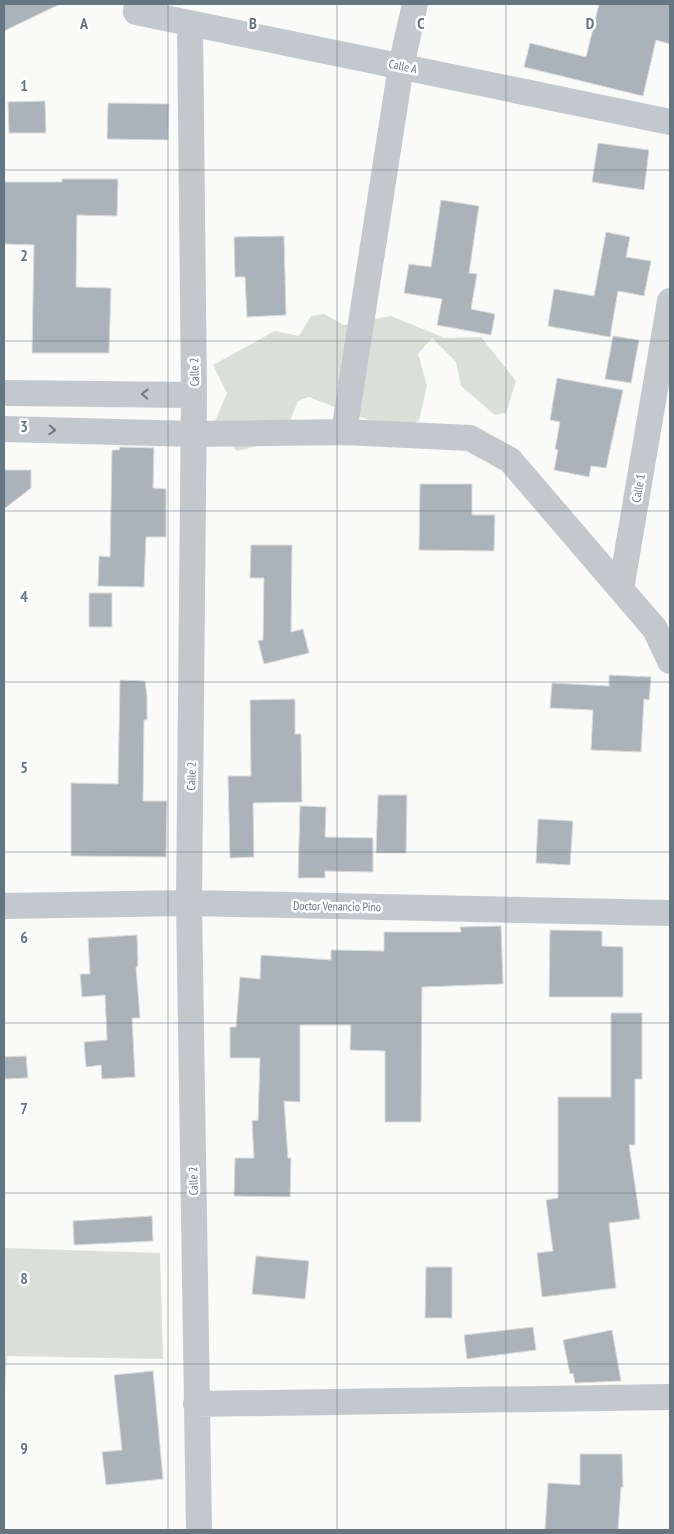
<svg xmlns="http://www.w3.org/2000/svg" width="674" height="1534" font-family="'PT Sans Narrow',sans-serif">
<style>
.green{fill:#dadfd7}
.building{fill:#aab3b9;stroke:#dcdcda}
.lines{fill:none;stroke-linecap:round;stroke-linejoin:round}
.minor{stroke:#c3c8cc;stroke-width:26}
.oneway{stroke:#6a7a87}
.grid{fill:none;stroke:#657683;stroke-width:1;stroke-opacity:0.55}
.labels{text-anchor:middle;dominant-baseline:central;stroke-width:5;stroke-linejoin:round;paint-order:stroke}
.street-label{font-size:12px;fill:#657683;stroke:#fff}
.grid-label{font-size:16px;text-anchor:middle;font-weight:bold;fill:#657683;stroke:#fff;stroke-width:5;stroke-linejoin:round;paint-order:stroke}
</style>
<rect width="100%" height="100%" fill="#fafaf8"/>
<!-- green -->
<path class="green" d="M 324,314 L 344,325 L 391,316 L 445,338 L 481,337 L 516,381 L 506,413 L 495,415 L 461,386 L 456,362 L 432,338 L 418,354 L 427,386 L 419,420 L 400,432 L 309,397 L 298,401 L 282,440 L 237,451 L 213,426 L 227,393 L 213,365 L 275,331 L 299,336 L 311,316 Z
M 4,1248 L 160,1253 L 163,1359 L 7,1356 L 4,1406 Z"/>
<!-- building -->
<path class="building" d="M 4,4 L 60,4 L 4,31 Z
M 599,4 L 670,4 L 670,44 L 656,40 L 643,96 L 524,67 L 530,43 L 586,57 Z
M 45,101 L 46,133 L 9,133 L 8,102 Z
M 108,103 L 169,104 L 168,140 L 107,139 Z
M 598,143 L 649,150 L 644,190 L 592,182 Z
M 62,179 L 118,179 L 117,216 L 77,215 L 76,287 L 111,288 L 109,353 L 32,353 L 34,245 L 4,244 L 4,182 L 62,182 Z
M 441,200 L 479,206 L 469,273 L 477,274 L 471,309 L 495,314 L 491,335 L 437,325 L 442,299 L 404,293 L 409,264 L 431,267 Z
M 606,232 L 630,237 L 626,257 L 651,261 L 644,296 L 618,291 L 610,337 L 548,326 L 554,289 L 594,296 Z
M 284,236 L 286,315 L 247,317 L 245,277 L 235,277 L 234,237 Z
M 613,336 L 639,340 L 631,383 L 605,379 Z
M 557,378 L 623,390 L 606,468 L 591,466 L 589,477 L 554,470 L 558,450 L 555,449 L 560,422 L 550,420 Z
M 120,447 L 154,448 L 153,488 L 166,489 L 166,537 L 146,537 L 144,587 L 98,586 L 99,556 L 110,557 L 112,450 L 119,450 Z
M 4,470 L 31,470 L 31,488 L 4,509 Z
M 420,484 L 472,484 L 472,515 L 495,515 L 494,551 L 419,550 Z
M 251,545 L 292,545 L 291,632 L 303,629 L 309,653 L 264,664 L 258,641 L 263,640 L 264,578 L 250,578 Z
M 89,593 L 112,593 L 112,627 L 89,627 Z
M 609,675 L 651,677 L 649,700 L 644,699 L 641,752 L 591,750 L 593,710 L 550,708 L 552,683 L 609,686 Z
M 120,680 L 145,681 L 147,696 L 147,720 L 144,720 L 143,801 L 167,801 L 166,857 L 71,856 L 71,783 L 118,784 Z
M 295,699 L 295,734 L 301,734 L 302,802 L 253,803 L 254,857 L 230,858 L 228,776 L 251,776 L 250,700 Z
M 378,795 L 407,795 L 406,853 L 376,853 Z
M 300,806 L 326,807 L 325,837 L 373,838 L 373,872 L 325,871 L 325,878 L 298,878 Z
M 538,819 L 573,821 L 570,865 L 536,863 Z
M 501,926 L 503,984 L 422,987 L 421,1122 L 385,1122 L 385,1051 L 350,1050 L 351,1025 L 300,1025 L 300,1102 L 284,1101 L 288,1158 L 291,1158 L 290,1197 L 234,1196 L 235,1158 L 254,1158 L 252,1121 L 258,1120 L 260,1058 L 230,1058 L 230,1027 L 236,1027 L 240,977 L 260,979 L 261,955 L 331,960 L 331,950 L 384,951 L 384,932 L 461,932 L 460,927 Z
M 550,930 L 602,931 L 602,946 L 623,947 L 623,997 L 549,997 Z
M 137,935 L 138,966 L 136,967 L 140,1018 L 132,1018 L 135,1077 L 102,1079 L 101,1065 L 86,1067 L 84,1042 L 107,1040 L 105,995 L 82,997 L 80,974 L 90,974 L 88,938 Z
M 611,1013 L 642,1013 L 642,1079 L 635,1079 L 635,1145 L 629,1145 L 640,1219 L 609,1223 L 616,1288 L 542,1297 L 537,1253 L 553,1251 L 546,1200 L 558,1198 L 558,1097 L 611,1097 Z
M 26,1056 L 28,1078 L 4,1079 L 4,1057 Z
M 152,1216 L 153,1241 L 74,1245 L 73,1221 Z
M 256,1256 L 309,1261 L 305,1299 L 252,1294 Z
M 426,1267 L 452,1267 L 452,1318 L 425,1318 Z
M 533,1327 L 536,1350 L 467,1359 L 464,1335 Z
M 612,1330 L 621,1381 L 575,1383 L 573,1373 L 570,1374 L 563,1340 Z
M 153,1371 L 163,1479 L 106,1485 L 102,1452 L 122,1450 L 114,1375 Z
M 580,1454 L 622,1454 L 623,1487 L 621,1487 L 618,1530 L 545,1530 L 548,1483 L 580,1485 Z"/>
<g class="lines">
<!-- minor -->
<path class="minor" d="M 137,4 L 136,12 L 670,122
M 190,23 L 194,395 L 189,903 L 199,1530
M 4,393 L 194,395
M 4,429 L 194,434 L 344,432 L 470,438 L 510,460 L 655,629 L 670,661
M 344,432 L 401,66 L 415,4
M 621,589 L 670,301
M 4,906 L 189,903 L 670,913
M 196,1404 L 670,1397"/>
</g>
<!-- one-way arrows -->
<defs><path id="oneway-chevron" d="M-2-3.5L2.5 0L-2 3.5" fill="none" stroke-width="1.6" stroke-linecap="round" stroke-linejoin="round" transform="scale(1.25)"/></defs>
<g class="oneway">
<use href="#oneway-chevron" transform="translate(145 394) rotate(-179)"/>
<use href="#oneway-chevron" transform="translate(52 430) rotate(2)"/>
</g>
<!-- grid -->
<path class="grid" d="M 168,4 L 168,1530M 337,4 L 337,1530M 506,4 L 506,1530M 4,170 L 670,170M 4,341 L 670,341M 4,511 L 670,511M 4,682 L 670,682M 4,852 L 670,852M 4,1023 L 670,1023M 4,1193 L 670,1193M 4,1364 L 670,1364"/>
<g class="labels">
<!-- street labels -->
<g class="street-label">
<text transform="translate(403 66) rotate(12)">Calle A</text>
<text transform="translate(194 372) rotate(-91)">Calle 2</text>
<text transform="translate(638 488) rotate(-80)">Calle 1</text>
<text transform="translate(191 776) rotate(-89)">Calle 2</text>
<text transform="translate(337 906) rotate(1)">Doctor Venancio Pino</text>
<text transform="translate(193 1181) rotate(-91)">Calle 2</text>
</g>
</g>
<g class="grid-label">
<text x="84" y="29">A</text>
<text x="253" y="29">B</text>
<text x="421" y="29">C</text>
<text x="590" y="29">D</text>
<text x="24" y="91">1</text>
<text x="24" y="261">2</text>
<text x="24" y="432">3</text>
<text x="24" y="602">4</text>
<text x="24" y="773">5</text>
<text x="24" y="943">6</text>
<text x="24" y="1114">7</text>
<text x="24" y="1284">8</text>
<text x="24" y="1454">9</text>
</g>
<!-- border -->
<rect width="674" height="1534" fill="none" stroke="#657683" stroke-width="10"/>
</svg>
